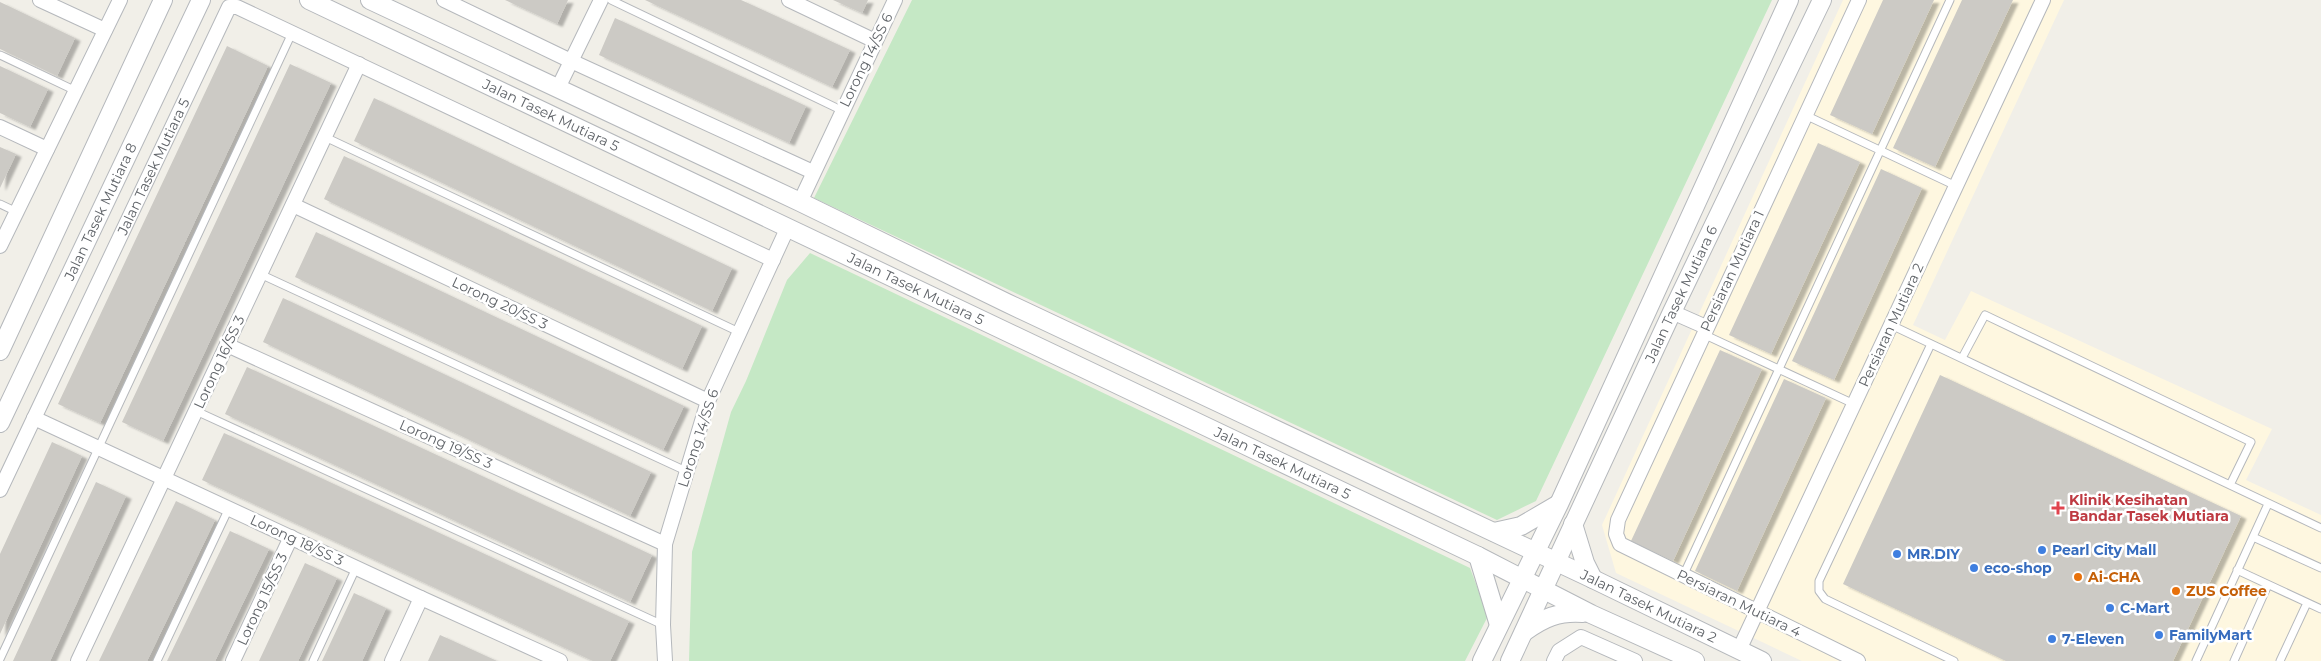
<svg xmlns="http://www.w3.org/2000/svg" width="2321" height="661" font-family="Montserrat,sans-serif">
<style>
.commercial{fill:#fef7e0}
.green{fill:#c5e8c5}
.building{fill:#cccac5;filter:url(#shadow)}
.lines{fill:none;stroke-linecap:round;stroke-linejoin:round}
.service-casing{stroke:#b5b8bc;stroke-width:9}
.minor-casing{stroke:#b5b8bc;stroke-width:16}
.tertiary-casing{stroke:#b5b8bc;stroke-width:20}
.service{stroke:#fff;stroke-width:7}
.minor{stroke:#fff;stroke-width:14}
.tertiary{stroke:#fff;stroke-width:18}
.health-dot{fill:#e0444e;stroke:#fff;stroke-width:2}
.shop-dot{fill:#3f7fe0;stroke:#fff;stroke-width:2}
.food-dot{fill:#e8710a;stroke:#fff;stroke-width:2}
.labels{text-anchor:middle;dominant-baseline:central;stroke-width:5;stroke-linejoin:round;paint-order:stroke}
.street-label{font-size:14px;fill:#5f6368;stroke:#fff}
.health-label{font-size:14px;font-weight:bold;fill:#be3a42;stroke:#fff;text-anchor:start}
.shop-label{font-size:14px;font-weight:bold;fill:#366cbe;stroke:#fff;text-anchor:start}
.food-label{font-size:14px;font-weight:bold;fill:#c56008;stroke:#fff;text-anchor:start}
</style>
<defs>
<filter id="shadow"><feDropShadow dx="5.5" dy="3" stdDeviation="1" flood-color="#0004"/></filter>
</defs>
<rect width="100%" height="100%" fill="#f1efe8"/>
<!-- commercial -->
<path class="commercial" d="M 1843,0 L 2064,0 L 1913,325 L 1945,340 L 1971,291 L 2272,429 L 2246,480 L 2321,515 L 2321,661 L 1802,661 L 1616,573 L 1602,525 Z"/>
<!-- green -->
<path class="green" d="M 912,0 L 1772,0 L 1536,501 L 1497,520 L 814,198 Z
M 810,253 L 1470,568 L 1488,616 L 1465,661 L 689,661 L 692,552 L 731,412 L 746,381 L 787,280 Z"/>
<!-- building -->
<path class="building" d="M 505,0 L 568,0 L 557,24 Z
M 645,0 L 741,0 L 850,50 L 832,87 Z
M 833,0 L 868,0 L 862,13 Z
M 1883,0 L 1934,0 L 1872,134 L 1830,115 Z
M 1962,0 L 2013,0 L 1935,167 L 1893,148 Z
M 0,2 L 75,38 L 57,76 L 0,49 Z
M 615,18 L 806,106 L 789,143 L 599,55 Z
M 227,46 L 268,66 L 100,423 L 58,404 Z
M 290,64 L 331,83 L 163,441 L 122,422 Z
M 0,66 L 48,89 L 30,127 L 0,113 Z
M 374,98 L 732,268 L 712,311 L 354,141 Z
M 1818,143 L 1860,162 L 1771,354 L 1729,335 Z
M 0,147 L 16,154 L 0,188 Z
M 344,156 L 702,326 L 682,369 L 324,199 Z
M 1881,169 L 1922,188 L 1834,380 L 1792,361 Z
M 316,232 L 684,406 L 663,450 L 295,277 Z
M 283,298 L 651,472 L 630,516 L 263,342 Z
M 1720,350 L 1762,369 L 1673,561 L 1631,541 Z
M 247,367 L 652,555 L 630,602 L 225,414 Z
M 1940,375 L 2241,516 L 2173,661 L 2006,661 L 1843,584 Z
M 1784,379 L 1826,398 L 1737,591 L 1695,571 Z
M 224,433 L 629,621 L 610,661 L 593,661 L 202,480 Z
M 52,442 L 82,456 L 0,634 L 0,554 Z
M 96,482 L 126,496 L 50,661 L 13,661 Z
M 176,501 L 215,520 L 147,661 L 99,661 Z
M 230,531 L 269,549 L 215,661 L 167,661 Z
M 305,563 L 337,578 L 298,661 L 259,661 Z
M 354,593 L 386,608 L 362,661 L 322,661 Z
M 440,635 L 497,661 L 428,661 Z"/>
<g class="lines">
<defs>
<path id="service" d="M 611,0 L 841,110
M 0,55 L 76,91
M 1805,115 L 1956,186
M 325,137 L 739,332
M 0,204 L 17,212
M 260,274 L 686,471
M 1891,325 L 2321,528
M 1703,334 L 1854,404
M 1931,344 L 1819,581 L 1819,591 L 1825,599 L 1954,661
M 1962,358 L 1985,315 L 2251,442 L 2230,485
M 196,411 L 663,625
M 2253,537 L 2321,568
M 2237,570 L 2321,609
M 1683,576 L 1950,0
M 0,659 L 292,33
M 157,661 L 229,508
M 313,661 L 356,568
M 2196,661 L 2268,504
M 2234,661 L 2268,585
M 2280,661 L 2307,603"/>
<g id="minor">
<path d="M 40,0 L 105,30"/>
<path d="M 444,0 L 571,61 L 813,172"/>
<path d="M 789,0 L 875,41"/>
<path d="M 558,88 L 601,0"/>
<path d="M 0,127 L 47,149"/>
<path d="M 800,202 L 895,0"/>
<path d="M 293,205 L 708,401"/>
<path d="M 0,246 L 120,0"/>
<path d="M 1672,312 L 1706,327"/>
<path d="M 227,345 L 665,544"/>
<path d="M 34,418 L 421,598 L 560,661"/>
<path id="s1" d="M 0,490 L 229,7 L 237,7 L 773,260"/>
<path d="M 1739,650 L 2043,0"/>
<path d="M 78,661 L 359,64"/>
<path d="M 233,661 L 291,537"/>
<path d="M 392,661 L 421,598"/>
<path d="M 665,661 L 663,625 L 665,544 L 708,401 L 787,229"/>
<path d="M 1554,661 L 1559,651 L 1581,637 L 1635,661"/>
<path d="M 1858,661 L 1620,544 L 1616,534 L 1618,520 L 1859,0"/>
</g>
<g id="tertiary">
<path id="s2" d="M 309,0 L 1478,556 L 1591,614 L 1695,661"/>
<path id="s3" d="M 370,0 L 800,202 L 1007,303 L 1593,579 L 1762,661"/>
<path d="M 0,351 L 163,0"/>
<path id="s4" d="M 0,423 L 201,0"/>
<path d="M 1573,524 L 1585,563 L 1593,579"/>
<path d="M 1494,532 L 1521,526 L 1557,505"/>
<path d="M 1478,556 L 1499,625"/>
<path d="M 1524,632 C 1543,618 1559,611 1583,613"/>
<path d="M 1482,661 L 1559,504 L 1789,0"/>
<path id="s5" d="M 1510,661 L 1672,312 L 1822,0"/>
</g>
</defs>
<!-- service casing -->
<use href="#service" class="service-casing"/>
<!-- minor casing -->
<use href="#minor" class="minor-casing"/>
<!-- tertiary casing -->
<use href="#tertiary" class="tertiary-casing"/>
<!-- service -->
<use href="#service" class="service"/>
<!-- minor -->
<use href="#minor" class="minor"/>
<!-- tertiary -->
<use href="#tertiary" class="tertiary"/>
</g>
<!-- markers -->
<path class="health-dot" d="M2055.5 500.5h5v5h5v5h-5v5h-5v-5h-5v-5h5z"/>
<g class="shop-dot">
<circle cx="2042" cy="550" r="5"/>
<circle cx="1897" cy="554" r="5"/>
<circle cx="1974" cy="568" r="5"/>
<circle cx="2110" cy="608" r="5"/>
<circle cx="2159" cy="635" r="5"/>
<circle cx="2052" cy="639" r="5"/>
</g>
<g class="food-dot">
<circle cx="2078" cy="577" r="5"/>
<circle cx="2176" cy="591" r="5"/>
</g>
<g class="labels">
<!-- street labels -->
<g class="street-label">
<text transform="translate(866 60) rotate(-64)">Lorong 14/SS 6</text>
<text stroke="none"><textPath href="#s2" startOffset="268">Jalan Tasek Mutiara 5</textPath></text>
<text stroke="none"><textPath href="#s1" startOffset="358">Jalan Tasek Mutiara 5</textPath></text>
<text stroke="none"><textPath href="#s4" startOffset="234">Jalan Tasek Mutiara 8</textPath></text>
<text transform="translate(1732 271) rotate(-65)">Persiaran Mutiara 1</text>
<text stroke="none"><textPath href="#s2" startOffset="672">Jalan Tasek Mutiara 5</textPath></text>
<text stroke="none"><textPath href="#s5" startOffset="405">Jalan Tasek Mutiara 6</textPath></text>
<text transform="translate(500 303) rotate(25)">Lorong 20/SS 3</text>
<text transform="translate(1891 325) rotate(-65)">Persiaran Mutiara 2</text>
<text transform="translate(219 362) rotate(-65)">Lorong 16/SS 3</text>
<text transform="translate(698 438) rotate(-72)">Lorong 14/SS 6</text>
<text transform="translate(446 444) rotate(24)">Lorong 19/SS 3</text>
<text stroke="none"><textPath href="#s2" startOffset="1078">Jalan Tasek Mutiara 5</textPath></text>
<text transform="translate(297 540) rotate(25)">Lorong 18/SS 3</text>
<text transform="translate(262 599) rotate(-65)">Lorong 15/SS 3</text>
<text transform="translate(1739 603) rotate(26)">Persiaran Mutiara 4</text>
<text stroke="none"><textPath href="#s3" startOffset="1415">Jalan Tasek Mutiara 2</textPath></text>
</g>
<!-- health labels -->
<g class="health-label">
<text x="2069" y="500">Klinik Kesihatan<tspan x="2069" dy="16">Bandar Tasek Mutiara</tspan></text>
</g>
<!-- shop labels -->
<g class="shop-label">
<text x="2052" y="550">Pearl City Mall</text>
<text x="1907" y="554">MR.DIY</text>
<text x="1984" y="568">eco-shop</text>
<text x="2120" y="608">C-Mart</text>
<text x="2169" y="635">FamilyMart</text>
<text x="2062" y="639">7-Eleven</text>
</g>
<!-- food labels -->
<g class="food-label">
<text x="2088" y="577">Ai-CHA</text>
<text x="2186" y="591">ZUS Coffee</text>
</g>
</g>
</svg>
